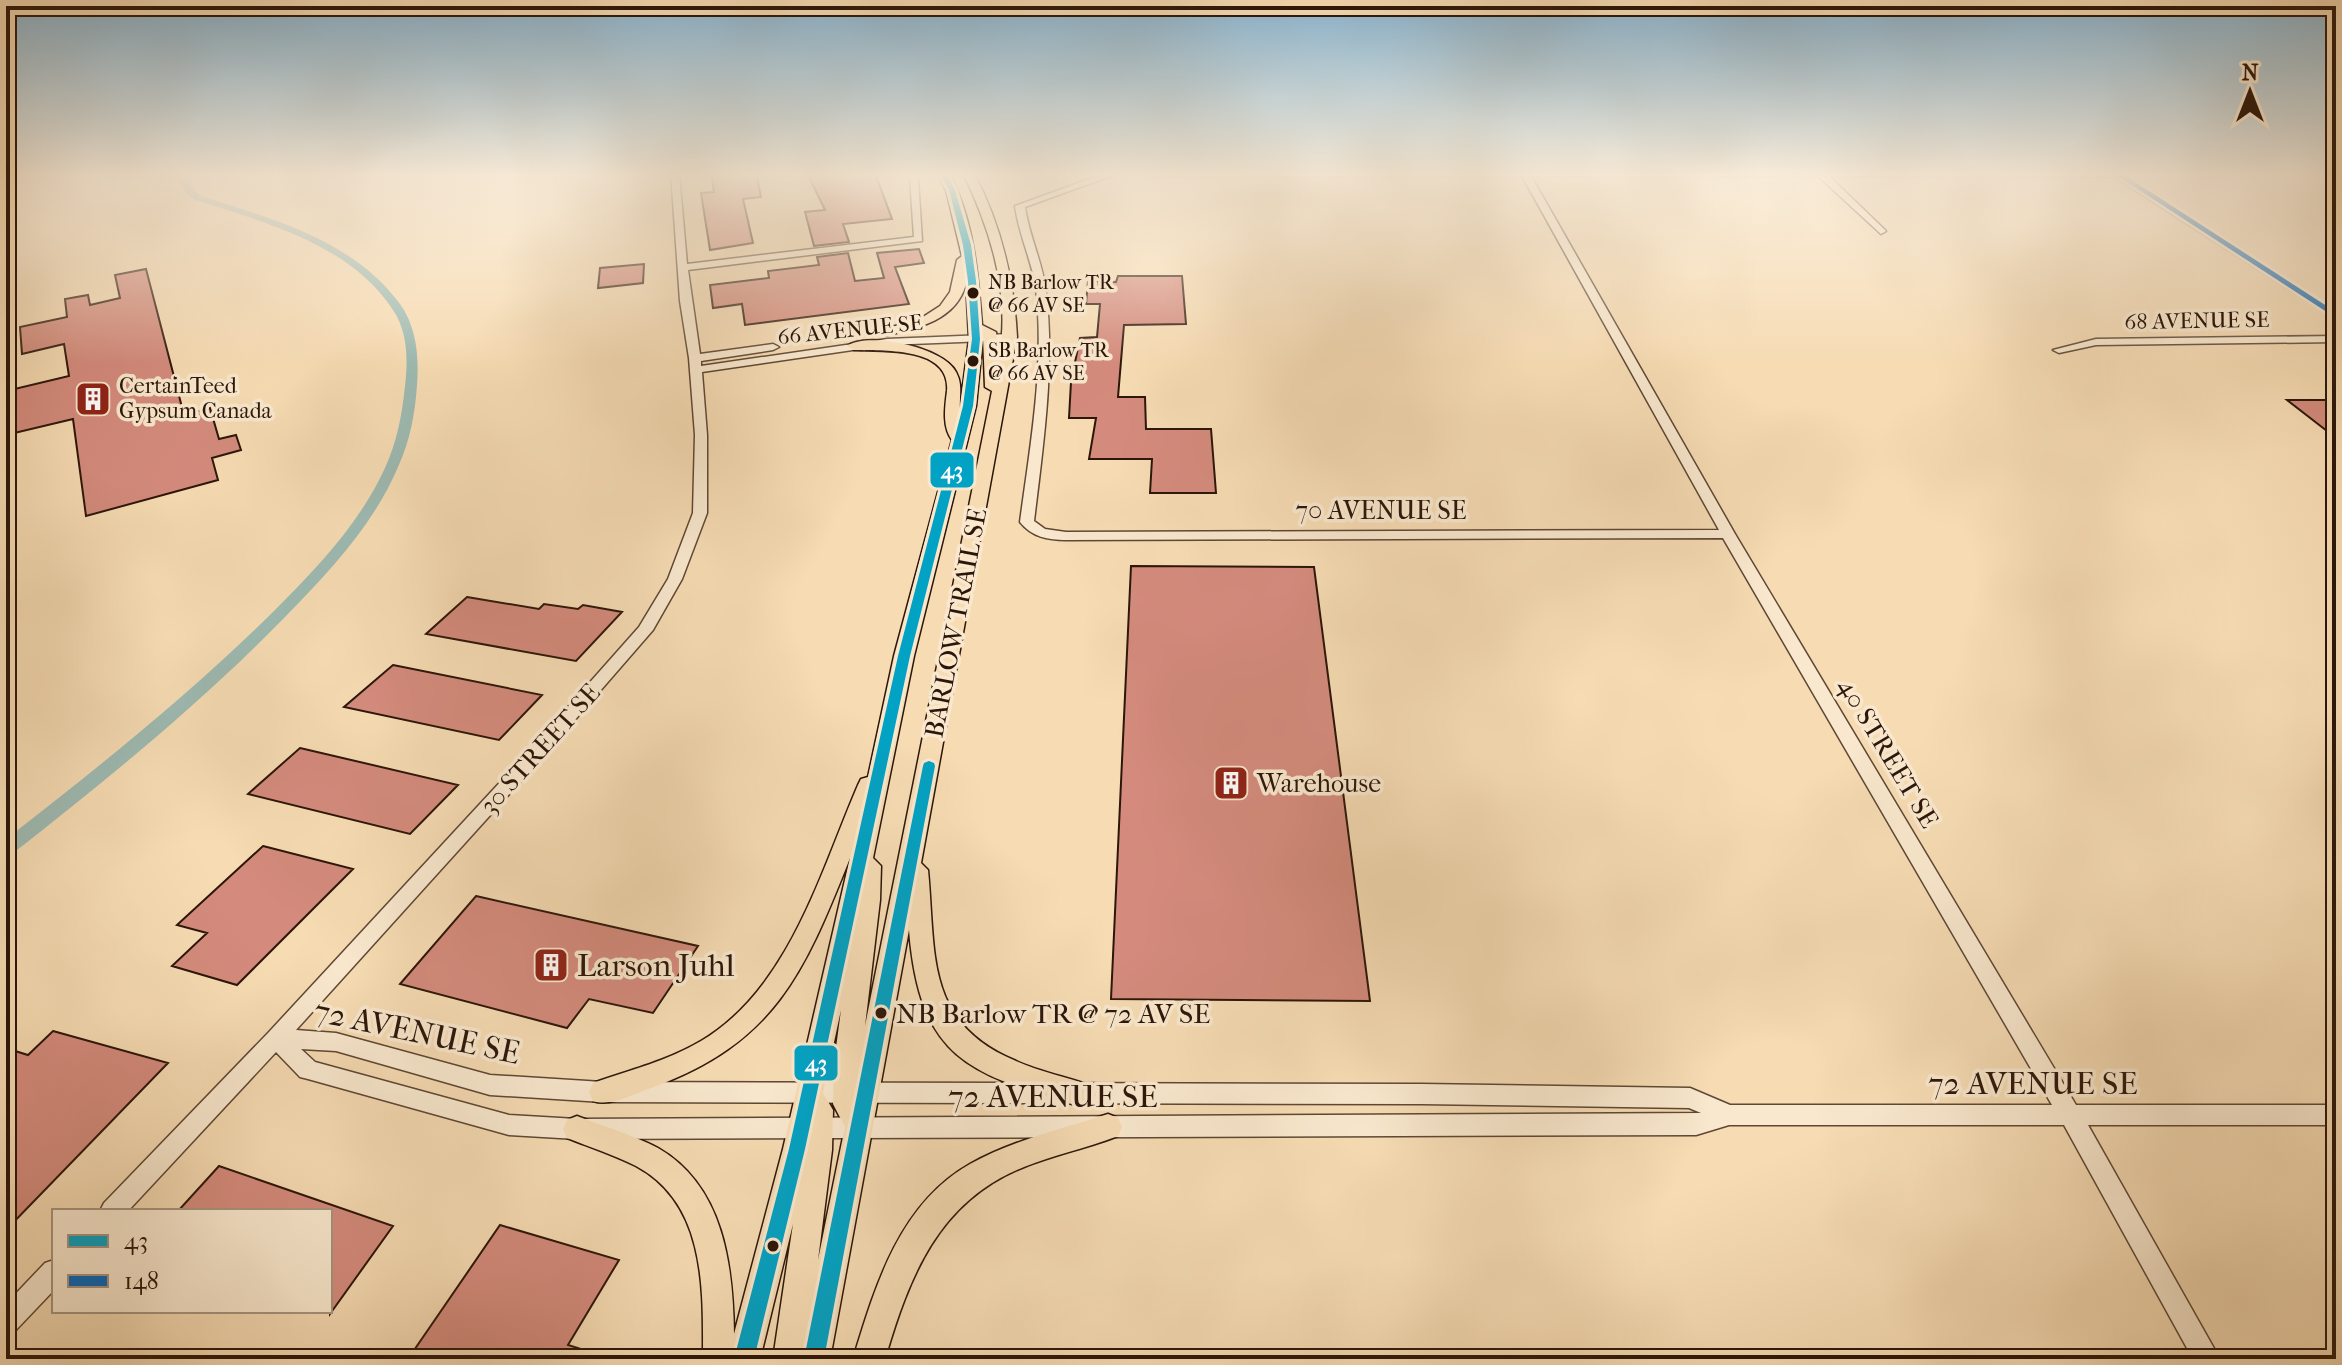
<svg xmlns="http://www.w3.org/2000/svg" width="2342" height="1365" font-family="'IM FELL French Canon',serif">
<style>
.lines{fill:none;stroke-linecap:round;stroke-linejoin:round}
.canal{fill:#9dbab2;fill-rule:evenodd}
.building{fill:#d48b7d;stroke:#2c160a;stroke-width:2}
.minor-casing{stroke:#5e4734;stroke-width:3}
.major-casing{stroke:#2c160a;stroke-width:3}
.minor{fill:#f9e8ce;fill-rule:evenodd}
.major{fill:#f6dbb3;fill-rule:evenodd}
.bus-1-casing{stroke:#f9e8ce;stroke-width:6}
.bus-2-casing{stroke:#f9e8ce;stroke-width:6}
.bus-1{fill:#02a2c4;fill-rule:evenodd}
.bus-2{fill:#0065bd;fill-rule:evenodd}
.bus-dot{fill:#2c160a;stroke:#f9e8ce;stroke-width:3}
.labels{text-anchor:middle;dominant-baseline:central;stroke-width:7;stroke-linejoin:round;paint-order:stroke}
.far-bus-label{font-size:20px;fill:#2c160a;stroke:#f9e8ce;text-anchor:start}
.far-street-label{font-size:22px;fill:#2c160a;stroke:#f9e8ce}
.far-poi-label{font-size:22px;fill:#2c160a;stroke:#f9e8ce;text-anchor:start}
.street-label{font-size:26px;fill:#2c160a;stroke:#f9e8ce}
.poi-label{font-size:26px;fill:#2c160a;stroke:#f9e8ce;text-anchor:start}
.near-bus-label{font-size:28px;fill:#2c160a;stroke:#f9e8ce;text-anchor:start}
.near-poi-label{font-size:32px;fill:#2c160a;stroke:#f9e8ce;text-anchor:start}
.near-street-label{font-size:32px;fill:#2c160a;stroke:#f9e8ce}
.line-badge{stroke:#f9e8ce;stroke-width:3}
.badge-label{font-size:22px;text-anchor:middle;font-weight:bold;fill:#fff}
</style>
<rect width="100%" height="100%" fill="#f6dbb3"/>
<filter id="stains"><feTurbulence type="fractalNoise" baseFrequency=".0025" numOctaves="4"/><feColorMatrix values="0 0 0 0 .2 0 0 0 0 .09 0 0 0 0 .02 0 0 0 .5 -.17"/></filter>
<radialGradient id="worn" r=".72"><stop offset=".6" stop-color="#630" stop-opacity="0"/><stop offset="1" stop-color="#630" stop-opacity=".3"/></radialGradient>
<g class="lines">
<!-- canal -->
<path class="canal" d="M 186,173 L 194,173 L 190,185 L 193,190 L 202,196 C 274,220 353,240 400,304 C 417,328 419,357 417,385 C 415,414 410,441 398,467 C 374,524 329,572 286,616 C 201,703 108,779 12,854 L 6,856 L 6,839 C 99,767 190,694 274,611 C 316,569 360,523 385,468 C 397,442 402,415 405,386 C 408,361 408,332 393,310 C 350,244 266,223 196,200 L 186,194 L 182,185 Z"/>
</g>
<!-- building -->
<path class="building" d="M 711,173 L 756,173 L 761,197 L 743,199 L 753,243 L 710,250 L 701,193 L 714,192 Z
M 807,173 L 875,173 L 892,219 L 843,224 L 849,242 L 814,246 L 805,212 L 825,210 Z
M 919,249 L 924,263 L 895,267 L 909,304 L 745,325 L 742,304 L 713,308 L 710,285 L 769,278 L 768,271 L 819,265 L 817,257 L 848,253 L 855,281 L 884,278 L 877,253 Z
M 644,264 L 643,283 L 598,288 L 600,268 Z
M 146,269 L 184,415 L 210,408 L 219,439 L 236,435 L 241,450 L 212,458 L 218,480 L 86,516 L 73,419 L 6,435 L 6,391 L 69,376 L 64,344 L 22,354 L 20,327 L 67,317 L 65,299 L 88,295 L 90,305 L 120,298 L 115,275 Z
M 1118,276 L 1182,276 L 1186,324 L 1124,325 L 1118,397 L 1145,397 L 1146,429 L 1211,429 L 1216,493 L 1150,493 L 1152,459 L 1089,459 L 1096,418 L 1069,418 L 1071,382 L 1080,338 L 1097,337 L 1100,304 L 1086,304 L 1088,281 L 1116,282 Z
M 2287,400 L 2336,400 L 2336,438 Z
M 1131,566 L 1314,567 L 1370,1001 L 1111,999 Z
M 467,597 L 539,609 L 544,604 L 578,609 L 583,605 L 622,612 L 576,661 L 426,634 Z
M 393,665 L 542,695 L 499,740 L 344,707 Z
M 300,748 L 458,785 L 410,834 L 248,794 Z
M 263,846 L 353,869 L 237,985 L 172,966 L 207,933 L 177,925 Z
M 476,896 L 698,946 L 653,1013 L 589,999 L 567,1028 L 400,984 Z
M 53,1031 L 168,1063 L 6,1230 L 6,1060 L 15,1051 L 28,1055 Z
M 219,1166 L 393,1226 L 330,1314 L 330,1211 L 178,1211 Z
M 500,1225 L 619,1260 L 568,1345 L 603,1356 L 603,1359 L 408,1359 Z"/>
<g class="lines">
<defs>
<path id="minor" d="M 671,173 L 679,173 L 687,264 L 914,237 L 910,178 L 907,173 L 916,173 L 918,178 L 922,241 L 688,270 L 700,354 L 773,344 L 779,347 L 773,350 L 701,361 L 701,366 L 887,339 L 1010,334 L 1016,337 L 1010,340 L 887,345 L 702,372 L 707,435 L 707,513 L 682,579 L 653,630 L 541,759 L 296,1030 L 336,1033 L 490,1075 L 603,1082 L 1421,1084 L 1690,1088 L 1730,1105 L 2052,1105 L 1723,538 L 1066,540 C 1048,540 1032,537 1020,522 C 1030,447 1045,366 1036,289 C 1032,261 1019,235 1015,206 L 1106,173 L 1119,173 L 1025,207 C 1029,236 1043,263 1046,292 C 1055,367 1043,446 1034,521 L 1045,529 L 1066,532 L 1719,530 L 1522,176 L 1148,176 L 1144,173 L 2122,173 L 2336,311 L 2336,319 L 2115,177 L 1829,176 L 1884,229 L 1886,231 L 1881,234 L 1818,176 L 1531,176 L 1735,534 L 2076,1105 L 2336,1105 L 2336,1125 L 2088,1125 L 2220,1359 L 2193,1359 L 2064,1125 L 1729,1125 L 1696,1135 L 577,1139 L 509,1135 L 308,1079 L 300,1077 L 276,1052 L 128,1211 L 100,1211 L 104,1203 L 269,1032 L 529,751 L 639,627 L 668,579 L 693,513 L 695,435 L 689,358 L 680,301 ZM 301,1049 L 336,1051 L 490,1095 L 603,1102 L 1421,1104 L 1689,1108 L 1701,1113 L 577,1119 L 509,1115 L 315,1062 Z
M 2336,336 L 2336,342 L 2096,345 L 2059,353 L 2053,350 L 2096,339 Z
M 54,1260 L 54,1290 L 15,1331 L 6,1335 L 6,1304 L 45,1263 Z"/>
<path id="major" d="M 938,173 L 949,173 C 974,220 978,274 982,325 L 996,332 L 999,357 C 1011,295 990,228 963,173 L 974,173 C 1001,225 1014,278 1017,337 L 921,863 L 928,870 C 936,954 924,1023 1016,1061 C 1040,1072 1067,1077 1092,1086 L 1096,1095 L 1092,1104 L 1082,1107 C 968,1073 920,1060 909,930 L 830,1359 L 773,1359 L 793,1224 L 760,1359 L 703,1359 C 703,1291 707,1204 636,1166 C 614,1155 590,1147 567,1138 L 563,1129 L 567,1120 L 577,1116 C 603,1126 633,1135 658,1148 C 724,1186 733,1266 734,1334 L 783,1149 L 850,858 C 804,973 775,1043 651,1088 C 634,1094 611,1107 593,1101 L 589,1092 L 593,1083 C 630,1070 667,1061 701,1041 C 789,989 820,873 858,785 L 861,779 L 868,777 L 894,656 L 952,440 C 942,427 945,407 947,391 C 951,346 882,351 854,350 L 847,346 C 867,331 944,347 956,372 C 963,385 959,395 960,409 L 969,339 L 966,284 C 956,320 919,328 887,335 L 880,331 L 923,317 L 940,306 L 950,292 L 957,260 L 962,256 L 946,190 ZM 983,335 L 985,387 L 992,391 L 865,1026 L 880,900 L 881,866 L 873,858 L 914,656 L 976,406 ZM 841,1010 L 834,1063 L 833,1104 L 845,1127 L 818,1260 L 832,1150 L 833,1110 L 823,1093 Z
M 1108,1114 L 1118,1118 L 1122,1127 L 1118,1136 C 1087,1148 1054,1155 1024,1167 C 938,1201 909,1277 885,1359 L 853,1359 C 875,1287 899,1204 970,1164 C 1013,1140 1062,1129 1108,1114 Z"/>
</defs>
<!-- minor casing -->
<use href="#minor" class="minor-casing"/>
<!-- major casing -->
<use href="#major" class="major-casing"/>
<!-- minor -->
<use href="#minor" class="minor"/>
<!-- major -->
<use href="#major" class="major"/>
<defs>
<path id="bus-1" d="M 940,173 L 946,173 L 955,190 L 971,245 L 976,281 L 980,339 L 973,406 L 910,656 L 805,1149 L 754,1359 L 734,1359 L 789,1149 L 898,656 L 963,406 L 972,339 L 968,281 L 963,245 L 949,190 Z
M 929,761 L 934,763 L 935,766 L 824,1359 L 804,1359 L 923,766 L 924,763 Z"/>
<path id="bus-2" d="M 2113,173 L 2121,173 L 2336,312 L 2336,318 Z"/>
</defs>
<!-- bus-1 casing -->
<use href="#bus-1" class="bus-1-casing"/>
<!-- bus-2 casing -->
<use href="#bus-2" class="bus-2-casing"/>
<!-- bus-1 -->
<use href="#bus-1" class="bus-1"/>
<!-- bus-2 -->
<use href="#bus-2" class="bus-2"/>
</g>
<!-- sky -->
<linearGradient id="sky" x2="0" y2="1"><stop stop-color="#8ab6d2"/><stop offset="0.48" stop-color="#fbefdd"/><stop offset="1" stop-color="#fbefdd" stop-opacity="0"/></linearGradient>
<rect width="2342" height="364" fill="url(#sky)"/>
<!-- icons -->
<defs>
<symbol id="building-square" viewBox="-11 -11 22 22"><rect x="-9" y="-9" width="18" height="18" rx="4" fill="#8f2418" stroke="#f9e8ce"/><path d="M-4-6H4V6H1V3H-1V6H-4ZM-2.5-4.3h1.7v1.8h-1.7ZM.8-4.3h1.7v1.8H.8ZM-2.5-1h1.7V.8h-1.7ZM.8-1h1.7V.8H.8Z" fill="#fff"/></symbol>
</defs>
<g fill-rule="evenodd">
<use href="#building-square" x="73" y="379" width="40" height="40"/>
<use href="#building-square" x="1211" y="763" width="40" height="40"/>
<use href="#building-square" x="531" y="945" width="40" height="40"/>
</g>
<!-- markers -->
<g class="bus-dot">
<circle cx="973" cy="293" r="7"/>
<circle cx="973" cy="361" r="7"/>
<circle cx="881" cy="1013" r="7"/>
<circle cx="773" cy="1246" r="7"/>
</g>
<g class="labels">
<!-- far-bus labels -->
<g class="far-bus-label">
<text x="988" y="282">NB Barlow TR<tspan x="988" dy="23">@ 66 AV SE</tspan></text>
<text x="988" y="350">SB Barlow TR<tspan x="988" dy="23">@ 66 AV SE</tspan></text>
</g>
<!-- far-street labels -->
<g class="far-street-label">
<text transform="translate(2197 321) rotate(-1)">68 AVENUE SE</text>
<text transform="translate(850 330) rotate(-6)">66 AVENUE SE</text>
</g>
<!-- far-poi labels -->
<g class="far-poi-label">
<text x="119" y="386">CertainTeed<tspan x="119" dy="25">Gypsum Canada</tspan></text>
</g>
<!-- street labels -->
<g class="street-label">
<text x="1381" y="510">70 AVENUE SE</text>
<text transform="translate(956 623) rotate(-79)">BARLOW TRAIL SE</text>
<text transform="translate(540 749) rotate(-48)">30 STREET SE</text>
<text transform="translate(1888 753) rotate(59)">40 STREET SE</text>
</g>
<!-- poi labels -->
<g class="poi-label">
<text x="1257" y="783">Warehouse</text>
</g>
<!-- near-bus labels -->
<g class="near-bus-label">
<text x="896" y="1013">NB Barlow TR @ 72 AV SE</text>
</g>
<!-- near-poi labels -->
<g class="near-poi-label">
<text x="577" y="965">Larson Juhl</text>
</g>
<!-- near-street labels -->
<g class="near-street-label">
<text transform="translate(417 1032) rotate(12)">72 AVENUE SE</text>
<text x="2033" y="1083">72 AVENUE SE</text>
<text x="1053" y="1096">72 AVENUE SE</text>
</g>
</g>
<g class="line-badge">
<rect x="929" y="451" width="46" height="38" rx="8" fill="#02a2c4"/>
<rect x="793" y="1044" width="46" height="38" rx="8" fill="#02a2c4"/>
</g>
<g class="badge-label">
<text x="952" y="478">43</text>
<text x="816" y="1071">43</text>
</g>
<!-- margin -->
<rect width="2342" height="1365" fill="none" stroke="#f6dbb3" stroke-width="32"/>
<rect x="8" y="8" width="2326" height="1349" fill="none" stroke="#2c160a" stroke-width="4"/>
<rect x="16" y="16" width="2310" height="1333" fill="none" stroke="#2c160a" stroke-width="2"/>
<!-- legend -->
<rect x="52" y="1209" width="280" height="104" fill="#f9e8ce" stroke="#a79480" stroke-width="2"/>
<rect x="68" y="1235" width="40" height="12" fill="#02a2c4" stroke="#a79480" stroke-width="2"/>
<text x="124" y="1249" font-size="24" fill="#2c160a">43</text>
<rect x="68" y="1275" width="40" height="12" fill="#0065bd" stroke="#a79480" stroke-width="2"/>
<text x="124" y="1289" font-size="24" fill="#2c160a">148</text>
<!-- north arrow -->
<g transform="translate(2250 92)" stroke="#f9e8ce" stroke-width="6" paint-order="stroke">
<path d="M0-6L14 30L0 20L-14 30Z" fill="#2c160a"/>
<text y="-12" font-size="22" font-weight="bold" text-anchor="middle" fill="#2c160a">N</text>
</g>
<rect width="100%" height="100%" filter="url(#stains)"/>
<rect width="100%" height="100%" fill="url(#worn)"/>
</svg>
